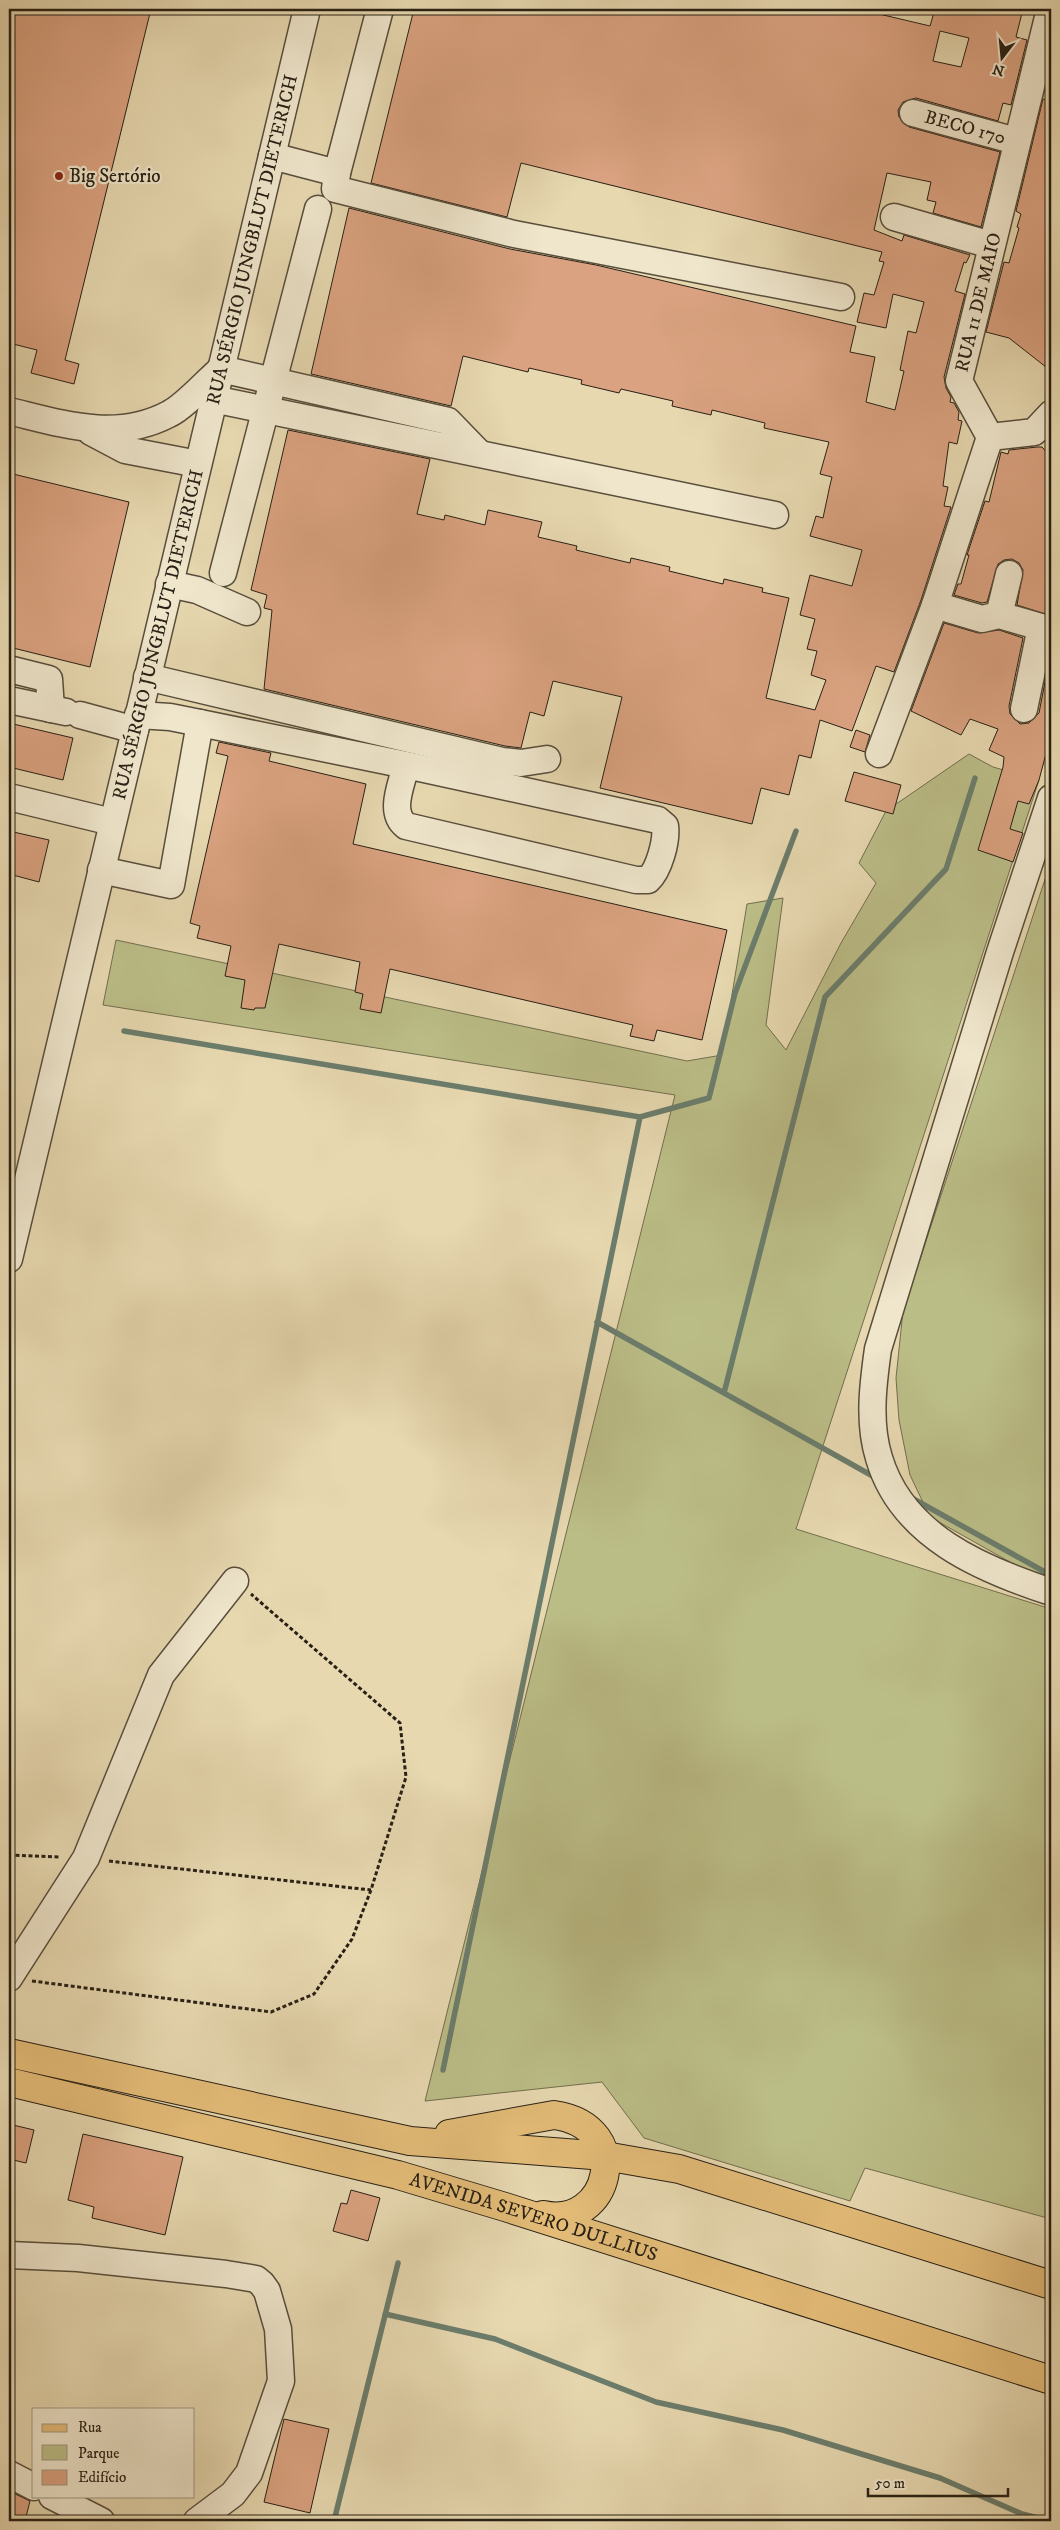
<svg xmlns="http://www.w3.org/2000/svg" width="1060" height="2530" font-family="'IM FELL DW Pica',serif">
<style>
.green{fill:#bbbd87;stroke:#726e4e}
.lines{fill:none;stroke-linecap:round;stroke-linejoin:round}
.stream{stroke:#6b7d6c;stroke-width:5.5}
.building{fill:#daa280;stroke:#282015;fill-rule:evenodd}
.minor-casing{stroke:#584e3c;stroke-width:29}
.major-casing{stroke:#282015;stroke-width:30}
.path{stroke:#282015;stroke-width:3;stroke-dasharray:4 2.5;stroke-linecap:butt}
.minor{stroke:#efe6cc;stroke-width:26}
.major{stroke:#e4bc78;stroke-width:28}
.poi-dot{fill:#8f2418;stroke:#efe6cc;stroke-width:2}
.labels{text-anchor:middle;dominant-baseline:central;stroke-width:4.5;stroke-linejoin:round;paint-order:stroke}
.street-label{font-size:19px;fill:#282015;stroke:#efe6cc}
.poi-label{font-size:19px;fill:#282015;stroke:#efe6cc;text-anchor:start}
</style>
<rect width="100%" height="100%" fill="#e7d8b0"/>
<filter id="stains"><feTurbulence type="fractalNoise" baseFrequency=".004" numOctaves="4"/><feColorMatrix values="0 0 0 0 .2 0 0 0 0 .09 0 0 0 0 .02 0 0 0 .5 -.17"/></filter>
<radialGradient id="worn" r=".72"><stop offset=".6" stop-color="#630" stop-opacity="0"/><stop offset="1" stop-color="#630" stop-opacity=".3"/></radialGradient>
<!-- green -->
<path class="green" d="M 969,754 L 993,767 L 1039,780 L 796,1529 L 1051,1609 L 1051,2219 L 865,2168 L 850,2201 L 644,2138 L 602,2082 L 425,2101 L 675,1095 L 103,1005 L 116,940 L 687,1061 L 722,1055 L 747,904 L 783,898 L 766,1025 L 786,1050 L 841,943 L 876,883 L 859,863 L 886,811 Z
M 1051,861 L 1051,1577 L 1017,1566 L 930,1517 L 910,1475 L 899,1420 L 896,1378 L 903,1311 Z"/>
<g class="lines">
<!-- stream -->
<path class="stream" d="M 124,1031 L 640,1117 L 443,2070
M 640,1117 L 709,1098 L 735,993 L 796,831
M 597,1322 L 878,1479
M 724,1393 L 825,997 L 946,869 L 975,778
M 910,1497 L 1045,1572 L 1051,1573
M 385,2314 L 495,2339 L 656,2402 L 783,2430 L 940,2478 L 1022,2514 L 1050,2521
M 334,2521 L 398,2263"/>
</g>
<!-- building -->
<path class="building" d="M 9,9 L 151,9 L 65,360 L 79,364 L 74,384 L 31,373 L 37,350 L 9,343 Z
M 414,9 L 858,9 L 930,26 L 935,9 L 1001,9 L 1022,13 L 1016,37 L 1027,40 L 1011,105 L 1003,103 L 998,121 L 916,98 L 903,102 L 898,110 L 899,117 L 909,127 L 1000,152 L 981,227 L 933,213 L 936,202 L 927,200 L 931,182 L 887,173 L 874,230 L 902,241 L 904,235 L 970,255 L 966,263 L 964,262 L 955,291 L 965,294 L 944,377 L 946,388 L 951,397 L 950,402 L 954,403 L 959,412 L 958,420 L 962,421 L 957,444 L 949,442 L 943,486 L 948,487 L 944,506 L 951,507 L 921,600 L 894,672 L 876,666 L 852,731 L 820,720 L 811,758 L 799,755 L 789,795 L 761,788 L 752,824 L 600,788 L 622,697 L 553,681 L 544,716 L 530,712 L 521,748 L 505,746 L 264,689 L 272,610 L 264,608 L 267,595 L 251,590 L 288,430 L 430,459 L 417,514 L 444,520 L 445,515 L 485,525 L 488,510 L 542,522 L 538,537 L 577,546 L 576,550 L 630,563 L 631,558 L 670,567 L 669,571 L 723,584 L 724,579 L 763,588 L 762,592 L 789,598 L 766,698 L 815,710 L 826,680 L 811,675 L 817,651 L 807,649 L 815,619 L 800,615 L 810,575 L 852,586 L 862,550 L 810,536 L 816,516 L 823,518 L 830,485 L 832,477 L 820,474 L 829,442 L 764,428 L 765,423 L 712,410 L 711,415 L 672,406 L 673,401 L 621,389 L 619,393 L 581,384 L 582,380 L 529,368 L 528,372 L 463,356 L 451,406 L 311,374 L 349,208 L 510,249 L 596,265 L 856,326 L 850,352 L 875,357 L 866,402 L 895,410 L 904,371 L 900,370 L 908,331 L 916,333 L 924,302 L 893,294 L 886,328 L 857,322 L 864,293 L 874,295 L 884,262 L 879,261 L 882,252 L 521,163 L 507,217 L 371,183 ZM 940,31 L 969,38 L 961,67 L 933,61 Z
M 1043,99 L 1051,101 L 1051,371 L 1009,338 L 986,332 L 1004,262 L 1009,263 L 1019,228 L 1017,227 L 1021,214 L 1016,211 Z
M 1037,447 L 1042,447 L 1049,455 L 1047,463 L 1051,464 L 1051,616 L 1017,605 L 1023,570 L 1019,563 L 1012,559 L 1004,560 L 998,564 L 987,602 L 982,603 L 954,595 L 958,584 L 961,584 L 969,555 L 967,555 L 985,501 L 989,502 L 1001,452 L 1008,454 L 1009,450 Z
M 9,473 L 129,502 L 90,667 L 9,647 Z
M 944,623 L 978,633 L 999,630 L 1023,638 L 1009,706 L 1010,714 L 1020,724 L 1029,723 L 1039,713 L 1051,651 L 1051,735 L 1039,780 L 1029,804 L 1018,801 L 1010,829 L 1023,833 L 1013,862 L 978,850 L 1003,767 L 1004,757 L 989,750 L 998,729 L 970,719 L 961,735 L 911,711 Z
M 9,723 L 73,738 L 63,780 L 9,767 Z
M 856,730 L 870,735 L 865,752 L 850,747 Z
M 219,742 L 271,753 L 269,761 L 366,784 L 353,844 L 727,930 L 702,1040 L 657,1030 L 654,1041 L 630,1036 L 633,1025 L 390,969 L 381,1013 L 360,1009 L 363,994 L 355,992 L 360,962 L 279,944 L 265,1008 L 255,1008 L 254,1010 L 241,1008 L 245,980 L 225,976 L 231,946 L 197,938 L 200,926 L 190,923 L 228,756 L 216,753 Z
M 854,772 L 901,785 L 893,814 L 845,801 Z
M 9,831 L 49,840 L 39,882 L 9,874 Z
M 13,2125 L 34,2130 L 26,2163 L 9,2159 L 9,2143 Z
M 83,2134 L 183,2157 L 165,2235 L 92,2218 L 94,2207 L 68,2200 Z
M 351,2190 L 380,2198 L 368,2241 L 333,2231 L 341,2203 L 347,2204 Z
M 284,2419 L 329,2429 L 310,2513 L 264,2502 Z
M 9,2491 L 30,2501 L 25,2521 L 9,2521 Z"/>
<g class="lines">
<defs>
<g id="minor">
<path id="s1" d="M 913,113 L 1016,141"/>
<path d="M 272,156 L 337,173 L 380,9"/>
<path d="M 337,173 L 335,189 L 514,234 L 841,297"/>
<path d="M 894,217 L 991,245"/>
<path d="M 213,399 L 775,515"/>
<path d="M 9,411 C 63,424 116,442 169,414 C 184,407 207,381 221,369 L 448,421 L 479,453"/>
<path d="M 91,432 L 125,450 L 198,464"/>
<path d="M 990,437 L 1034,432 L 1051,414"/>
<path d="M 223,573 L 318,209"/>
<path d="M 169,584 L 197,590 L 247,612"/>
<path d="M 935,605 L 982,619 L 999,615 L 1041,627 L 1024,709"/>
<path d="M 999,615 L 1009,574"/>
<path d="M 9,669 L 49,679 L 51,709"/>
<path d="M 147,677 L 502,761 L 521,763 L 547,759"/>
<path d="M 9,700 L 66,712"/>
<path d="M 80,715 L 135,730"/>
<path d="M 138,715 L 170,717 L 200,723 L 406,765 L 658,820 L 665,826 C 667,841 659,870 648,880 L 636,880 L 406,826 C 388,812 402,784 406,765"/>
<path id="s2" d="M 879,754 L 935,605 L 990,437 L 959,381 L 1050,9"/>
<path d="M 9,797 L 112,822"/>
<path d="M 1051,798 L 1000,952 L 878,1349 C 873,1384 868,1423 879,1458 C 902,1536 981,1569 1051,1592"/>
<path d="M 101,870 L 171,885 L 200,723"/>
<path id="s3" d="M 9,1259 L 307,9"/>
<path d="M 9,1978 L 86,1858 L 161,1675 L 235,1581"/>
<path d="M 9,2255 L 78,2258 L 226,2274 L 256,2279 L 262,2284 L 267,2291 L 278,2329 L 281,2381 L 249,2473 L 233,2494 L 197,2521"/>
<path d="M 9,2474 L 34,2487"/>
<path d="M 52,2496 L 101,2521"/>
</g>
<g id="major">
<path d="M 9,2053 L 410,2141 L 605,2156 L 679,2169 L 1051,2285"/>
<path id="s4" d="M 9,2082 L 398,2175 L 505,2207 L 1051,2380"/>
<path d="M 449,2134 L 554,2115 C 637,2127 609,2230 543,2215"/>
</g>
</defs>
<!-- minor casing -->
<use href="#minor" class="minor-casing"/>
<!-- major casing -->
<use href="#major" class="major-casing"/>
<!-- path -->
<path class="path" d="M 9,1855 L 60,1857
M 109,1861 L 371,1890
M 32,1981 L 271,2012 L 314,1994 L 352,1939 L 371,1890 L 406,1777 L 400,1723 L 251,1594"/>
<!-- minor -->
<use href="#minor" class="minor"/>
<!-- major -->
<use href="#major" class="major"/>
</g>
<!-- markers -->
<circle class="poi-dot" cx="59" cy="176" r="5"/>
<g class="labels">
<!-- street labels -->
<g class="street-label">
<text stroke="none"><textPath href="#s1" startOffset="54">BECO 170</textPath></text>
<text stroke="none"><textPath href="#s3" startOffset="1048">RUA SÉRGIO JUNGBLUT DIETERICH</textPath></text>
<text stroke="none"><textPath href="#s2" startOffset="481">RUA 11 DE MAIO</textPath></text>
<text stroke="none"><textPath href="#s3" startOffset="642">RUA SÉRGIO JUNGBLUT DIETERICH</textPath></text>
<text stroke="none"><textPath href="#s4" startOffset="542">AVENIDA SEVERO DULLIUS</textPath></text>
</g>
<!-- poi labels -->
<g class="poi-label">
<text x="69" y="176">Big Sertório</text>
</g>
</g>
<!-- margin -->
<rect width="1060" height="2530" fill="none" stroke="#e7d8b0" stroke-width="30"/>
<rect x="10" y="10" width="1040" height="2510" fill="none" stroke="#282015" stroke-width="2.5"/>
<rect x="15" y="15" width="1030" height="2500" fill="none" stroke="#282015"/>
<!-- legend -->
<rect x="32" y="2408" width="162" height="90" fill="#efe6cc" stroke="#9f9783"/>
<rect x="42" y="2424" width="25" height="8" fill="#e4bc78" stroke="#9f9783"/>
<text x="78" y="2432" font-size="15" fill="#282015">Rua</text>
<rect x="42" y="2445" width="25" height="15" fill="#bbbd87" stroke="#9f9783"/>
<text x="78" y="2458" font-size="15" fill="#282015">Parque</text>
<rect x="42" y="2470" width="25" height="15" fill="#daa280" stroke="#9f9783"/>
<text x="78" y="2482" font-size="15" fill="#282015">Edifício</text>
<!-- north arrow -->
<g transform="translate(1002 58) rotate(196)" stroke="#efe6cc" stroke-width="4" paint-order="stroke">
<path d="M0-4L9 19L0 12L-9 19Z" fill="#282015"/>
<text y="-8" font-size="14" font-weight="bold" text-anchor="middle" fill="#282015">N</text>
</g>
<!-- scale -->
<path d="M868 2488v8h140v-8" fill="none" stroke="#282015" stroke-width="2.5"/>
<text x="875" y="2488" font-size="15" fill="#282015" stroke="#efe6cc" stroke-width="4" paint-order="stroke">50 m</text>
<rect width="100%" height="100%" filter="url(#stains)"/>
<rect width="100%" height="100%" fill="url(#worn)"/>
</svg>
